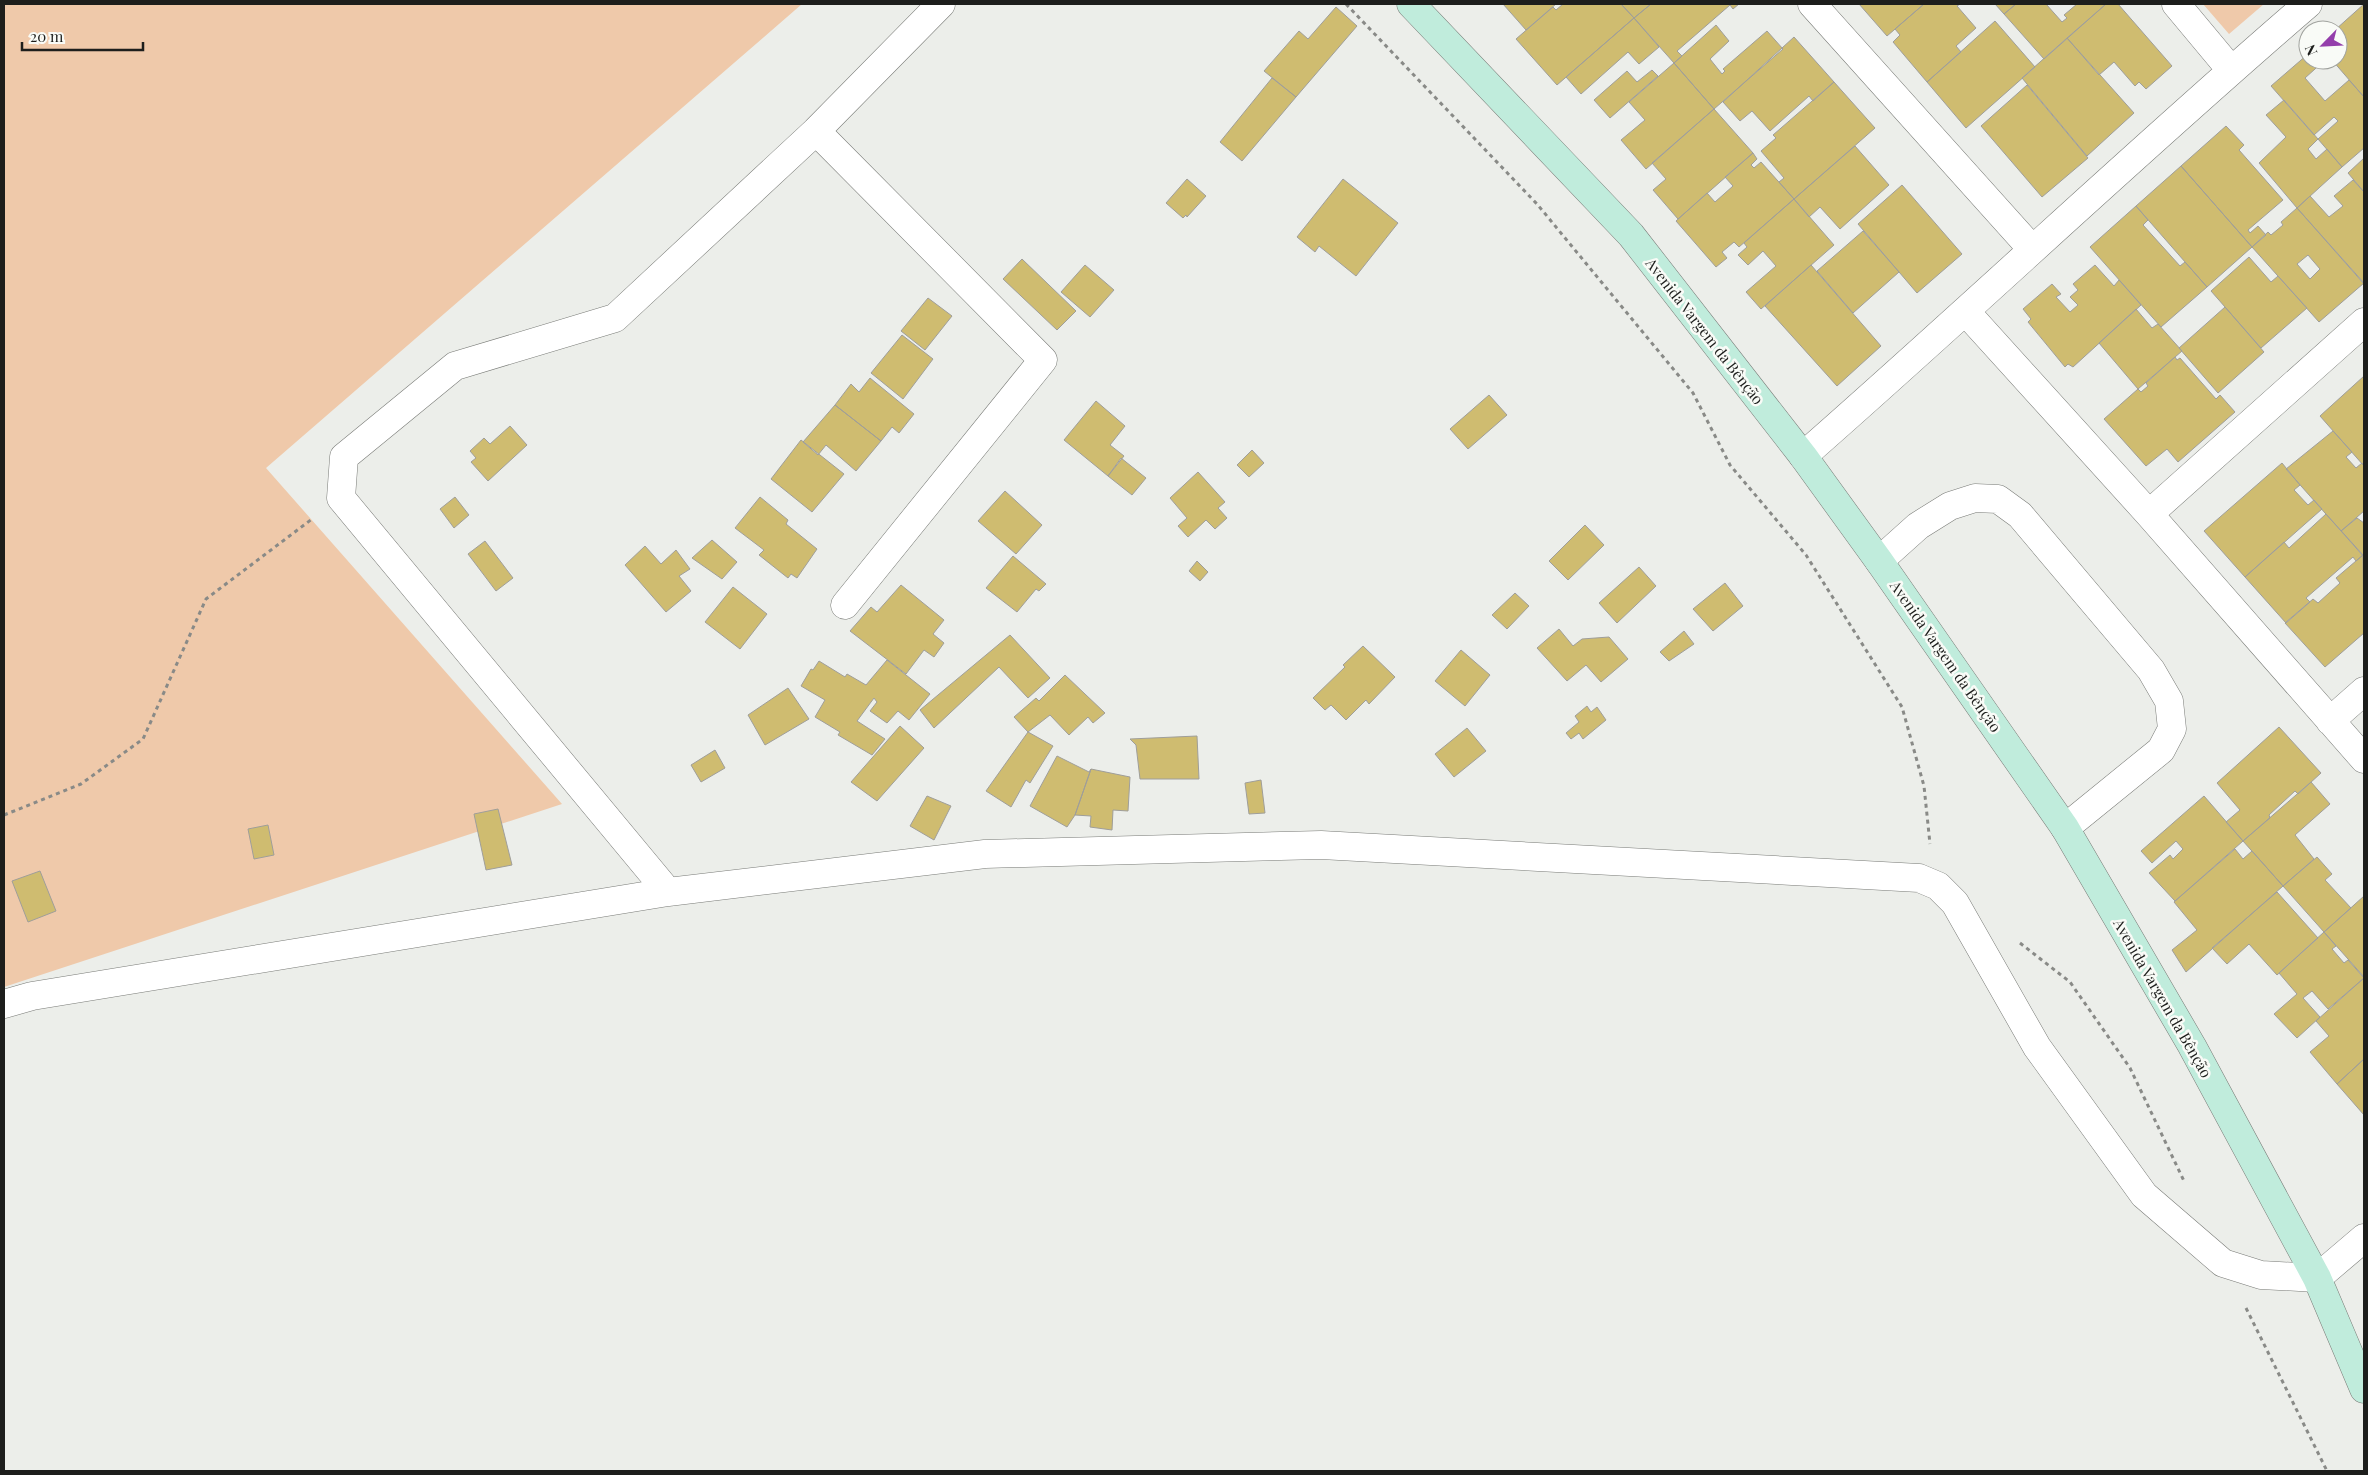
<svg xmlns="http://www.w3.org/2000/svg" width="2368" height="1475" font-family="'Playfair Display',serif">
<style>
.green{fill:#efc9aa}
.building{fill:#cfbc70;stroke:#9f9e9a;fill-rule:evenodd}
.lines{fill:none;stroke-linecap:round;stroke-linejoin:round}
.street-casing{stroke:#797b77;stroke-width:29}
.secondary-casing{stroke:#797b77;stroke-width:29}
.path{stroke:#898a87;stroke-width:3;stroke-dasharray:4 4;stroke-linecap:butt}
.street{stroke:#fff;stroke-width:28}
.secondary{stroke:#c0ecdc;stroke-width:28}
.labels{text-anchor:middle;dominant-baseline:central;stroke-width:5;stroke-linejoin:round;paint-order:stroke}
.street-label{font-size:15px;fill:#1d1e1c;stroke:#f9fbf7}
</style>
<rect width="100%" height="100%" fill="#eceeea"/>
<!-- green -->
<path class="green" d="M 4,4 L 802,4 L 266,468 L 562,804 L 4,987 Z
M 2203,4 L 2264,4 L 2229,34 Z"/>
<!-- building -->
<path class="building" d="M 1503,4 L 1556,4 L 1526,30 Z
M 1563,4 L 1621,4 L 1634,18 L 1557,85 L 1516,39 L 1553,7 L 1556,10 Z
M 1621,4 L 1651,4 L 1634,18 Z
M 1651,4 L 1739,4 L 1733,9 L 1730,5 L 1677,51 L 1682,56 L 1674,63 L 1634,18 Z
M 1859,4 L 1924,4 L 1887,36 Z
M 1924,4 L 1960,4 L 1957,6 L 1976,28 L 1956,46 L 1961,52 L 1927,82 L 1893,42 L 1900,35 L 1895,29 Z
M 1995,4 L 2016,4 L 2004,14 Z
M 2016,4 L 2046,4 L 2062,22 L 2067,18 L 2064,15 L 2077,4 L 2106,4 L 2044,59 L 2004,14 Z
M 2106,4 L 2118,4 L 2172,66 L 2146,89 L 2139,82 L 2135,86 L 2114,62 L 2099,75 L 2067,38 Z
M 2364,4 L 2364,97 L 2332,60 L 2338,60 L 2338,30 L 2335,30 Z
M 1336,7 L 1357,26 L 1296,97 L 1264,71 L 1299,31 L 1308,39 Z
M 1634,18 L 1659,47 L 1639,64 L 1628,52 L 1581,94 L 1566,77 Z
M 1995,21 L 2035,67 L 1966,128 L 1927,82 Z
M 1716,25 L 1729,41 L 1710,59 L 1722,74 L 1725,71 L 1723,69 L 1767,31 L 1783,49 L 1714,109 L 1674,63 Z
M 1794,37 L 1834,82 L 1813,101 L 1809,96 L 1770,131 L 1752,111 L 1740,121 L 1723,102 Z
M 2067,38 L 2134,113 L 2087,156 L 2022,78 Z
M 2308,54 L 2308,60 L 2325,60 L 2305,78 L 2325,101 L 2349,80 L 2364,97 L 2364,148 L 2342,167 L 2318,139 L 2338,121 L 2334,117 L 2314,135 L 2271,86 Z
M 1674,63 L 1714,109 L 1646,169 L 1621,140 L 1645,120 L 1629,102 Z
M 1652,70 L 1658,76 L 1610,118 L 1594,100 L 1627,71 L 1637,82 Z
M 1272,78 L 1296,97 L 1242,161 L 1220,142 Z
M 1834,82 L 1875,128 L 1794,199 L 1779,182 L 1784,178 L 1761,151 L 1776,138 L 1773,135 Z
M 2027,85 L 2088,158 L 2042,197 L 1981,126 Z
M 2284,100 L 2318,139 L 2308,149 L 2316,159 L 2327,149 L 2342,167 L 2297,208 L 2259,163 L 2286,137 L 2266,115 Z
M 1714,109 L 1753,153 L 1678,219 L 1653,190 L 1666,179 L 1652,163 Z
M 2226,126 L 2244,145 L 2239,150 L 2283,200 L 2248,230 L 2250,233 L 2258,226 L 2266,235 L 2252,247 L 2181,166 Z
M 1855,146 L 1889,185 L 1840,229 L 1820,207 L 1809,217 L 1794,199 Z
M 1753,153 L 1757,159 L 1751,165 L 1754,168 L 1761,162 L 1794,199 L 1739,247 L 1734,242 L 1722,252 L 1727,258 L 1716,267 L 1676,221 L 1707,193 L 1715,202 L 1733,186 L 1725,177 Z
M 2364,158 L 2364,192 L 2348,173 Z
M 2181,166 L 2252,247 L 2207,287 L 2136,206 Z
M 1187,179 L 1206,196 L 1187,217 L 1186,215 L 1183,218 L 1166,203 Z
M 1343,179 L 1398,223 L 1356,276 L 1319,246 L 1315,252 L 1297,237 Z
M 2353,180 L 2364,192 L 2364,284 L 2297,208 L 2310,196 L 2329,217 L 2343,206 L 2334,196 Z
M 1902,185 L 1962,254 L 1917,293 L 1858,224 Z
M 1794,199 L 1834,245 L 1761,309 L 1746,292 L 1776,266 L 1763,251 L 1748,265 L 1738,255 L 1747,247 L 1744,243 Z
M 2136,206 L 2148,220 L 2143,225 L 2180,266 L 2185,262 L 2207,287 L 2161,327 L 2090,247 Z
M 2297,208 L 2364,283 L 2319,322 L 2252,247 L 2268,232 L 2271,235 L 2283,225 L 2281,222 ZM 2308,255 L 2320,269 L 2310,279 L 2297,264 Z
M 1863,231 L 1899,272 L 1853,313 L 1817,271 Z
M 2249,257 L 2271,282 L 2278,276 L 2307,308 L 2261,348 L 2211,291 Z
M 1022,259 L 1076,311 L 1057,330 L 1003,279 Z
M 1085,265 L 1114,290 L 1090,317 L 1061,292 Z
M 1811,265 L 1881,346 L 1837,386 L 1765,306 Z
M 2095,265 L 2114,286 L 2119,280 L 2141,305 L 2073,367 L 2068,364 L 2065,367 L 2028,322 L 2031,319 L 2023,309 L 2052,284 L 2061,294 L 2056,297 L 2070,312 L 2078,305 L 2070,297 L 2078,290 L 2073,284 Z
M 928,298 L 952,316 L 925,350 L 901,331 Z
M 2225,307 L 2264,352 L 2218,393 L 2179,348 Z
M 2136,309 L 2152,328 L 2158,324 L 2182,351 L 2138,389 L 2099,343 Z
M 902,335 L 933,359 L 903,399 L 871,373 Z
M 2175,357 L 2177,360 L 2180,358 L 2216,399 L 2220,395 L 2235,412 L 2178,462 L 2167,449 L 2146,466 L 2104,419 L 2138,389 L 2141,392 L 2148,386 L 2146,383 Z
M 2364,376 L 2364,466 L 2320,416 Z
M 870,378 L 914,414 L 899,433 L 892,427 L 881,441 L 835,405 L 851,384 L 859,392 Z
M 1489,395 L 1507,415 L 1468,449 L 1450,429 Z
M 1096,401 L 1125,426 L 1110,445 L 1124,456 L 1108,476 L 1064,440 Z
M 835,405 L 881,441 L 856,471 L 826,445 L 818,455 L 803,442 Z
M 510,426 L 527,445 L 488,481 L 471,462 L 476,458 L 470,451 L 484,438 L 490,444 Z
M 2333,431 L 2352,452 L 2346,457 L 2356,468 L 2362,463 L 2364,466 L 2364,511 L 2341,531 L 2286,469 Z
M 801,440 L 844,474 L 812,512 L 771,479 Z
M 1252,450 L 1264,463 L 1249,477 L 1237,465 Z
M 1121,458 L 1146,478 L 1132,495 L 1108,476 Z
M 2282,463 L 2300,485 L 2294,490 L 2308,505 L 2314,500 L 2322,509 L 2245,577 L 2204,531 Z
M 1198,472 L 1225,502 L 1218,508 L 1227,518 L 1215,529 L 1206,520 L 1188,537 L 1178,526 L 1187,518 L 1170,498 Z
M 1005,491 L 1042,525 L 1016,554 L 978,521 Z
M 455,497 L 469,515 L 454,528 L 440,509 Z
M 760,497 L 788,520 L 786,524 L 817,549 L 797,578 L 791,574 L 788,578 L 759,555 L 764,550 L 735,528 Z
M 2326,514 L 2363,555 L 2356,561 L 2353,557 L 2306,598 L 2310,602 L 2286,623 L 2245,577 L 2284,542 L 2289,548 Z
M 2357,518 L 2364,523 L 2364,557 L 2341,531 Z
M 1585,525 L 1604,545 L 1568,580 L 1549,561 Z
M 712,540 L 737,562 L 722,579 L 692,558 Z
M 485,541 L 513,578 L 496,591 L 468,554 Z
M 645,546 L 661,564 L 676,550 L 690,569 L 679,576 L 691,591 L 666,612 L 625,565 Z
M 2363,555 L 2364,633 L 2325,667 L 2285,623 L 2313,599 L 2318,603 L 2340,583 L 2336,578 Z
M 1013,556 L 1046,584 L 1039,591 L 1036,589 L 1017,612 L 986,588 Z
M 1197,561 L 1208,572 L 1200,581 L 1189,571 Z
M 1639,567 L 1656,586 L 1617,623 L 1599,603 Z
M 1725,583 L 1743,606 L 1713,631 L 1693,609 Z
M 901,585 L 944,620 L 933,634 L 944,643 L 934,657 L 924,650 L 906,674 L 850,631 L 871,607 L 877,612 Z
M 733,587 L 767,614 L 740,649 L 705,622 Z
M 1515,593 L 1529,606 L 1507,629 L 1492,615 Z
M 1559,629 L 1573,646 L 1582,639 L 1609,637 L 1628,659 L 1601,682 L 1586,665 L 1567,681 L 1537,648 Z
M 1684,631 L 1694,644 L 1669,661 L 1660,652 Z
M 1010,635 L 1050,678 L 1028,698 L 999,667 L 934,728 L 920,710 Z
M 1363,646 L 1395,677 L 1369,704 L 1366,700 L 1346,720 L 1331,705 L 1325,710 L 1313,698 L 1345,667 L 1343,665 Z
M 1461,650 L 1490,675 L 1465,706 L 1435,681 Z
M 887,660 L 930,694 L 909,720 L 898,711 L 887,723 L 870,711 L 877,702 L 874,698 L 857,721 L 885,739 L 872,755 L 838,735 L 840,732 L 815,717 L 825,700 L 801,686 L 811,669 L 813,670 L 819,661 L 845,677 L 847,674 L 866,685 Z
M 1065,675 L 1105,713 L 1093,723 L 1088,717 L 1069,735 L 1050,715 L 1028,732 L 1014,717 L 1036,698 L 1039,701 Z
M 788,688 L 809,719 L 765,745 L 748,715 Z
M 1587,706 L 1591,712 L 1597,707 L 1606,720 L 1583,739 L 1579,733 L 1571,739 L 1566,733 L 1579,722 L 1575,716 Z
M 900,726 L 924,748 L 877,801 L 851,782 Z
M 2279,727 L 2321,773 L 2298,794 L 2295,791 L 2269,815 L 2270,818 L 2243,841 L 2226,822 L 2240,810 L 2217,783 Z
M 1467,728 L 1486,751 L 1454,777 L 1435,754 Z
M 1028,732 L 1053,746 L 1030,783 L 1026,780 L 1011,807 L 986,791 Z
M 1197,736 L 1199,779 L 1140,779 L 1136,745 L 1130,739 Z
M 715,750 L 725,768 L 701,782 L 691,765 Z
M 1057,756 L 1089,772 L 1091,769 L 1075,815 L 1067,827 L 1030,806 Z
M 1091,769 L 1130,777 L 1128,811 L 1113,810 L 1112,830 L 1090,827 L 1091,816 L 1075,815 Z
M 1261,780 L 1265,813 L 1249,814 L 1245,783 Z
M 2311,782 L 2330,804 L 2295,835 L 2314,859 L 2283,886 L 2243,841 Z
M 927,796 L 951,806 L 934,840 L 910,826 Z
M 2204,796 L 2243,841 L 2175,901 L 2149,873 L 2170,855 L 2173,859 L 2183,849 L 2176,841 L 2152,863 L 2141,851 Z
M 498,809 L 512,865 L 486,870 L 474,814 Z
M 268,825 L 274,855 L 254,859 L 248,829 Z
M 2235,849 L 2243,859 L 2252,851 L 2283,886 L 2186,972 L 2172,950 L 2197,930 L 2174,902 Z
M 2317,857 L 2332,874 L 2325,880 L 2351,908 L 2324,932 L 2283,886 Z
M 40,871 L 56,911 L 28,922 L 12,881 Z
M 2277,892 L 2318,938 L 2277,975 L 2249,944 L 2227,964 L 2212,948 Z
M 2364,896 L 2364,977 L 2324,932 Z
M 2324,932 L 2336,946 L 2332,949 L 2344,963 L 2348,960 L 2364,978 L 2328,1009 L 2312,991 L 2303,998 L 2320,1017 L 2297,1038 L 2274,1014 L 2297,994 L 2279,973 Z
M 2364,978 L 2364,1059 L 2337,1084 L 2310,1052 L 2329,1036 L 2316,1021 Z
M 2364,1059 L 2364,1115 L 2337,1084 Z"/>
<g class="lines">
<defs>
<path id="street" d="M 1812,4 L 2032,249
M 2176,4 L 2231,70
M 816,131 L 1043,360 L 845,605
M 1966,312 L 2149,514 L 2364,759
M 1803,456 C 1973,307 2137,151 2308,4
M 2149,514 L 2364,322
M 1879,561 L 1918,526 L 1950,506 L 1975,498 L 1998,499 L 2020,515 L 2151,670 L 2169,701 L 2172,729 L 2161,750 L 2065,828
M 2330,721 L 2364,691
M 668,892 L 341,498 L 344,457 L 455,366 L 615,318 L 816,131 L 941,4
M 4,1004 L 32,996 L 668,892 L 985,854 L 1321,845 L 1919,878 L 1938,886 L 1955,903 L 2037,1047 L 2144,1195 L 2223,1263 L 2261,1275 L 2317,1278 L 2364,1238"/>
<path id="secondary" d="M 1411,4 L 1631,235 L 1803,456 L 1879,561 L 2065,828 L 2192,1046 L 2317,1278 L 2364,1389"/>
</defs>
<!-- street casing -->
<use href="#street" class="street-casing"/>
<!-- secondary casing -->
<use href="#secondary" class="secondary-casing"/>
<!-- path -->
<path class="path" d="M 1346,4 L 1537,204 L 1693,393 L 1730,465 L 1806,555 L 1902,707 L 1924,786 L 1930,844
M 4,815 L 81,784 L 143,739 L 206,599 L 312,519
M 2020,943 L 2070,982 L 2130,1068 L 2184,1181
M 2246,1308 L 2327,1471"/>
<!-- street -->
<use href="#street" class="street"/>
<!-- secondary -->
<use href="#secondary" class="secondary"/>
</g>
<g class="labels">
<!-- street labels -->
<g class="street-label">
<text transform="translate(1705 331) rotate(52)">Avenida Vargem da Bênção</text>
<text transform="translate(1946 656) rotate(55)">Avenida Vargem da Bênção</text>
<text transform="translate(2163 998) rotate(60)">Avenida Vargem da Bênção</text>
</g>
</g>
<!-- border -->
<rect width="2368" height="1475" fill="none" stroke="#1d1e1c" stroke-width="10"/>
<!-- north arrow -->
<g transform="translate(2323 45) rotate(246)"><circle r="24" fill="#f9fbf7" stroke="#a1a39f"/>
<path d="M0-4L9 19L0 12L-9 19Z" fill="#943eab"/>
<text y="-8" font-size="14" font-weight="bold" text-anchor="middle" fill="#1d1e1c">N</text>
</g>
<!-- scale -->
<path d="M22 42v8h121v-8" fill="none" stroke="#1d1e1c" stroke-width="2.5"/>
<text x="30" y="42" font-size="15" fill="#1d1e1c" stroke="#f9fbf7" stroke-width="4" paint-order="stroke">20 m</text>
</svg>
